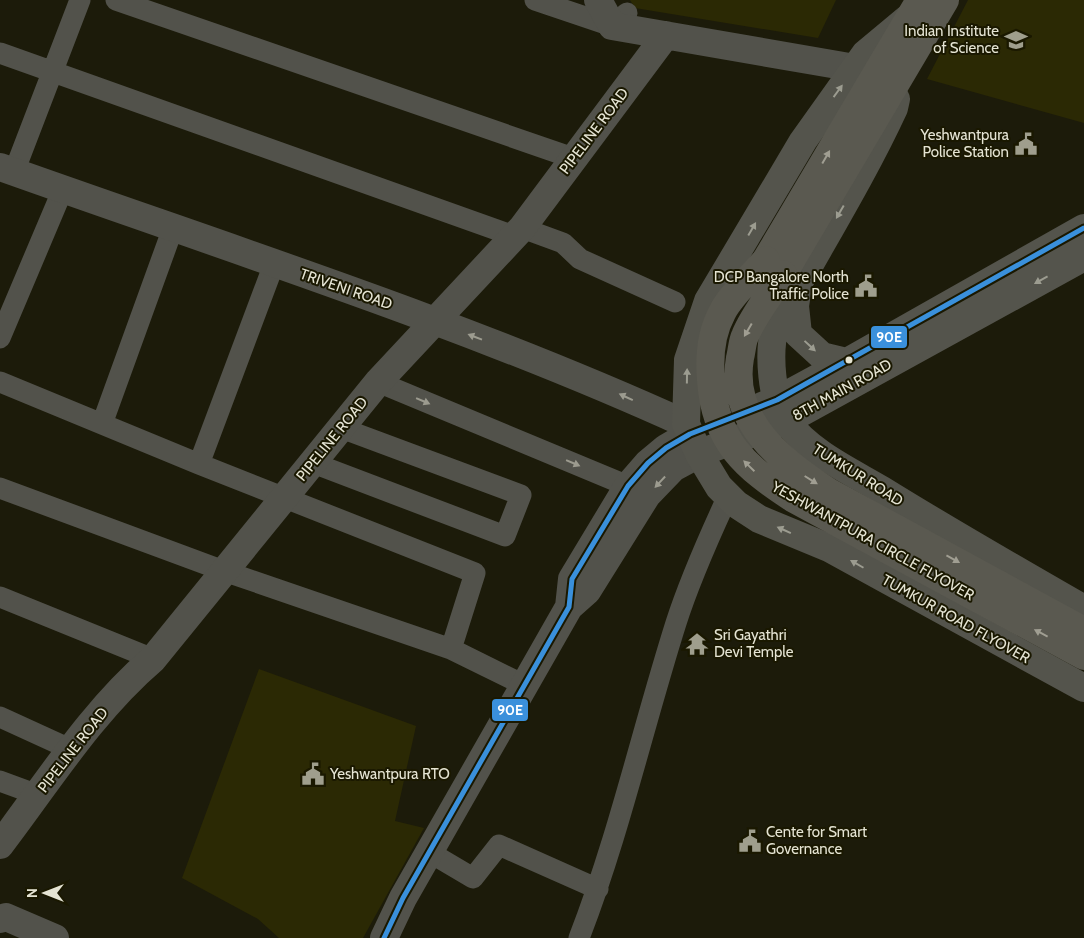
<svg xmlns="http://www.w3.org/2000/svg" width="1084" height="938" font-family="Cabin,sans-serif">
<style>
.built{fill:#2b2904}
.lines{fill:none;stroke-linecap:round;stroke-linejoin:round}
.minor{stroke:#52524b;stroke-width:21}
.tertiary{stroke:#52524b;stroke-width:28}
.secondary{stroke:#54544c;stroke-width:28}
.trunk{stroke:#5a5950;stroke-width:28}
.trunk-bridge{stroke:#5a5950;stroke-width:28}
.bus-1-casing{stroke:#1a1800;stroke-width:9}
.bus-1{stroke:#3a90db;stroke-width:5}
.oneway{fill:#9c9c90}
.oneway2{fill:#a09e92}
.oneway3{fill:#9c9b8f}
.bus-dot{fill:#e5e4d3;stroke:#1a1800;stroke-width:2}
.labels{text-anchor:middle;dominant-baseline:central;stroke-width:4;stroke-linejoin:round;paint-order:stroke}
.poi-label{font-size:15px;fill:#e5e4d3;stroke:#1a1800;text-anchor:end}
.street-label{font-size:15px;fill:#e5e4d3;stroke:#1a1800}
.line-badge{stroke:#1a1800;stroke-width:2}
.badge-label{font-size:14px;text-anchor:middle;font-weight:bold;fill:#fff}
</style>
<rect width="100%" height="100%" fill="#1c1b0a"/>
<!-- built -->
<path class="built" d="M 630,0 L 836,0 L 818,38 L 635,8 Z
M 968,0 L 1084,0 L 1084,123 L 927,79 Z
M 259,669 L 416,726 L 395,821 L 424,828 L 363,938 L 279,938 L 258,919 L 182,878 Z"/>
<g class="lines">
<!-- minor -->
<path class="minor" d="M 116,0 L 573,158
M 535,0 L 612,26 L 627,13
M 0,53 L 514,236
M 14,172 L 80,0
M 522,228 L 563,243 L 580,259 L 675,302
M 0,338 L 63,189
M 0,382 L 199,464 L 475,573 L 451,649
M 378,382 L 628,486
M 102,424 L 173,228
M 313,463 L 505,536 L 521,495 L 341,428
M 199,464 L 274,264
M 0,488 L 224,571 L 451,649 L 524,685
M 0,597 L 153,659
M 0,717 L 70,749
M 0,781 L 38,795
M 429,852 L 473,878 L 499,845 L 598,889
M 579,938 C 619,835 643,727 676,623 C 690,579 709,537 728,496"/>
<!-- tertiary -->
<path class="tertiary" d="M 598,0 L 612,26 L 855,68
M 0,167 C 230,249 464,323 686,424
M 569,607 L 587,591 L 647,495 L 673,468 L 699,454
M 0,845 C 48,782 92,711 153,659 L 378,382 L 522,228 L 666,35
M 0,919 L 6,917 L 55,938
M 384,938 L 403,898 L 569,607 L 572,579 L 628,486 L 648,463 L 666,448 L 690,434"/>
<!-- secondary -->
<path class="secondary" d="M 907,19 L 865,54 L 803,141 L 708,301 L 688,360 L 686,424 L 699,454 L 719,487 L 736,504 L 759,519 L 829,548 L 1084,688
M 896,99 L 894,108 C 869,162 839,213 810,264 C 799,284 780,304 775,327 C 768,352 771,401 787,422 C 810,453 850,471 882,490 C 948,531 1016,570 1084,609
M 798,286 L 795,306 L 798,334 L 822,356 L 847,362
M 762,406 L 777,400 L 847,362 L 1084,228
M 708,450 L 786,421 L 1084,257"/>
<!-- trunk -->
<path class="trunk" d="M 766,260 L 920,0
M 783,274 L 945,0"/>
<!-- trunk-bridge -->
<path class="trunk-bridge" d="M 766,260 C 754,274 729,297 722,313 C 711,333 709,357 711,380 C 715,442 745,467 794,499 L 1084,656
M 783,274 C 771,294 754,314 745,336 C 742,342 742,351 740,358 C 729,421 782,462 829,492 L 1084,631"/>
<defs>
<path id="bus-1" d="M 384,938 L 403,898 L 569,607 L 572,579 L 628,486 L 648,463 L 666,448 L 690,434 L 777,400 L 1084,228"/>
</defs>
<!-- bus-1 casing -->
<use href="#bus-1" class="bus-1-casing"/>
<!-- bus-1 -->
<use href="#bus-1" class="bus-1"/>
</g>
<!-- one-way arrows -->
<defs><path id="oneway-solid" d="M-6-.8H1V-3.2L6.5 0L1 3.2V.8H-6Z" transform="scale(1.25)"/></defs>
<g class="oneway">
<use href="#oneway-solid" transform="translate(838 91) rotate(-54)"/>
<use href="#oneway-solid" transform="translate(840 212) rotate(120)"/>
<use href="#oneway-solid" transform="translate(752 229) rotate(-60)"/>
<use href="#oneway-solid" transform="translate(1041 280) rotate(151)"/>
<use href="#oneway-solid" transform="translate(810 346) rotate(43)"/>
<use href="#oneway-solid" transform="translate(687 376) rotate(-89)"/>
<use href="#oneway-solid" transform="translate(784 530) rotate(-156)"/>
<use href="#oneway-solid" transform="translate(857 564) rotate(-150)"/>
</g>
<g class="oneway2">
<use href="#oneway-solid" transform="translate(826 157) rotate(-60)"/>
<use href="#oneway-solid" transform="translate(748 330) rotate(120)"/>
<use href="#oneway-solid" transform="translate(749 466) rotate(-136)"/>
<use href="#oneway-solid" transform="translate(811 480) rotate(32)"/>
<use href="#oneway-solid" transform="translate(953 559) rotate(29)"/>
<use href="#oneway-solid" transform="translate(1041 633) rotate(-152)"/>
</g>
<g class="oneway3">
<use href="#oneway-solid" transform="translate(475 337) rotate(-159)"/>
<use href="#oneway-solid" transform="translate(626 397) rotate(-155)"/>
<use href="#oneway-solid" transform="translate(423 401) rotate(23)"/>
<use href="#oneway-solid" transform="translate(573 463) rotate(23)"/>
<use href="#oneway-solid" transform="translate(660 482) rotate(133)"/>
</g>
<!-- icons -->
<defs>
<symbol id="university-bare" viewBox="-9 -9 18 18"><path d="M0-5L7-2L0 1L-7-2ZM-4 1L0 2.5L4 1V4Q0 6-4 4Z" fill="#9f9e8d" stroke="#1a1800" stroke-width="2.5" paint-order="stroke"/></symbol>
<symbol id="civic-bare" viewBox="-9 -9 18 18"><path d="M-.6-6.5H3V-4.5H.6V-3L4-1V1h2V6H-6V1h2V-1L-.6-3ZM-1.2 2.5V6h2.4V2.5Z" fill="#9f9e8d" stroke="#1a1800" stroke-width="2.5" paint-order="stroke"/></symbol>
<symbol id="temple-bare" viewBox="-9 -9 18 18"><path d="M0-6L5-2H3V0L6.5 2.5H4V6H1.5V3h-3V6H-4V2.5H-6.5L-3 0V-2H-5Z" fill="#9f9e8d" stroke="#1a1800" stroke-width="2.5" paint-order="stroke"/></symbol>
</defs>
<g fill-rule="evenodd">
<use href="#university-bare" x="1000" y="24" width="32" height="32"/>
<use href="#civic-bare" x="1010" y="128" width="32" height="32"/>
<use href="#civic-bare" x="850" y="270" width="32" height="32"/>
<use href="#temple-bare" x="681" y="628" width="32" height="32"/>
<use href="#civic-bare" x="297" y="758" width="32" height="32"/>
<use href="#civic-bare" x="734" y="825" width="32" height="32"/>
</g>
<!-- markers -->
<circle class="bus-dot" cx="849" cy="360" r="4.5"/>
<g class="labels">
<!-- poi labels -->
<g class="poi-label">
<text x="999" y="31">Indian Institute<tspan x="999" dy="17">of Science</tspan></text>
<text x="1009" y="135">Yeshwantpura<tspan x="1009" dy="17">Police Station</tspan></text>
<text x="849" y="277">DCP Bangalore North<tspan x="849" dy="17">Traffic Police</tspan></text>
<text x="714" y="635" text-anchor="start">Sri Gayathri<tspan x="714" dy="17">Devi Temple</tspan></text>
<text x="330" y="774" text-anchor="start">Yeshwantpura RTO</text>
<text x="766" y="832" text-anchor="start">Cente for Smart<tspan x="766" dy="17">Governance</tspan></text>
</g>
<!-- street labels -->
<g class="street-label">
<text transform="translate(594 131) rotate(-53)">PIPELINE ROAD</text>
<text transform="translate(346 289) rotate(19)">TRIVENI ROAD</text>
<text transform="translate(842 390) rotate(-29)">8TH MAIN ROAD</text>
<text transform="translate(332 439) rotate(-51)">PIPELINE ROAD</text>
<text transform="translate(858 475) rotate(32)">TUMKUR ROAD</text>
<text transform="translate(873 541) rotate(29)">YESHWANTPURA CIRCLE FLYOVER</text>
<text transform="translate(956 619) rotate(29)">TUMKUR ROAD FLYOVER</text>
<text transform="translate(73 750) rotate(-52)">PIPELINE ROAD</text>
</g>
</g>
<g class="line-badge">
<rect x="870" y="325" width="38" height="24" rx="5" fill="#3a90db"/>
<rect x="491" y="698" width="38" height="24" rx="5" fill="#3a90db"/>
</g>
<g class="badge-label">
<text x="889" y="342">90E</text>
<text x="510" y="715">90E</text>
</g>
<!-- north arrow -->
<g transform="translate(45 893) rotate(270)" stroke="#1a1800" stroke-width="4" paint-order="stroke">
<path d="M0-4L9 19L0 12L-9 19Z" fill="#e5e4d3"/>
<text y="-8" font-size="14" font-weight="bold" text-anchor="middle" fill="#e5e4d3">N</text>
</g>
</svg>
